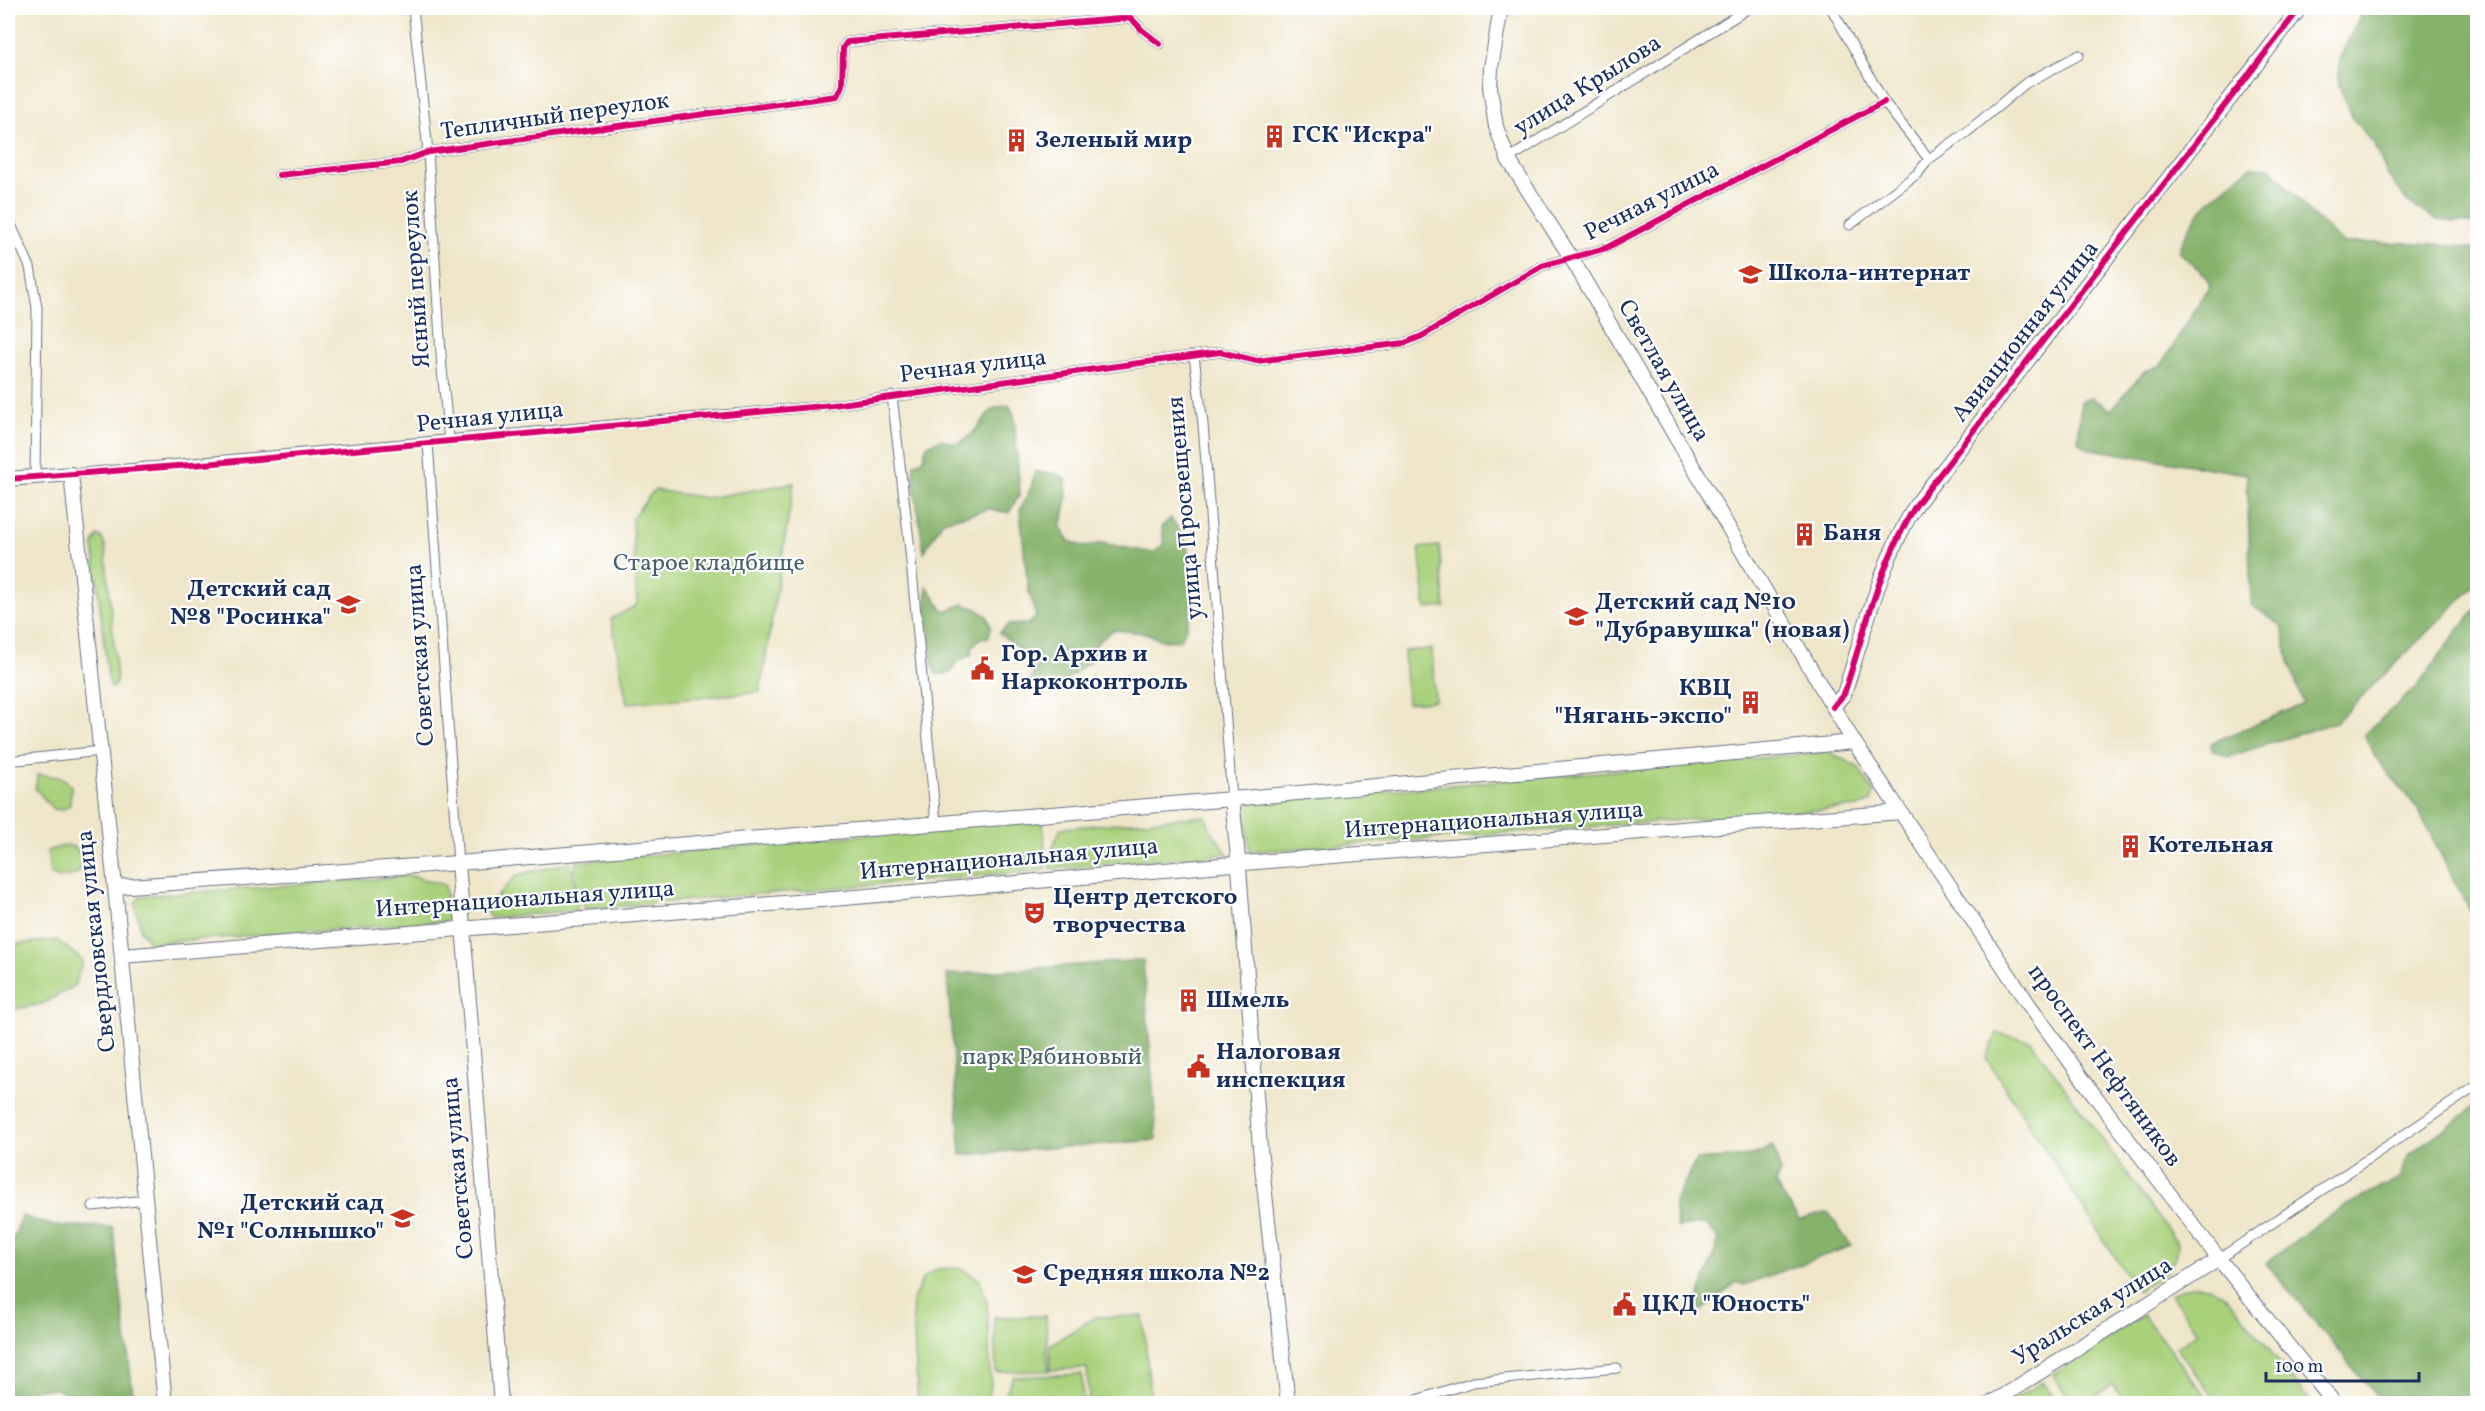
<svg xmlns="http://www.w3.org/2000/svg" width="2485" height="1411" font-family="Vollkorn,serif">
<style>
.green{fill:#a9d17c;stroke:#62806d;stroke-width:1.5}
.forest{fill:#86b36c;stroke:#507165;stroke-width:1.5}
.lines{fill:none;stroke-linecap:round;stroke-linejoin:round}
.street-casing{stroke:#656f83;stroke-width:11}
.secondary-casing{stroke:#656f83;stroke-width:16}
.street{stroke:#fff;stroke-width:9}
.secondary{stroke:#fff;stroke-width:14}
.cycleway-casing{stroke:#fff;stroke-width:10}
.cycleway{stroke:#d6006c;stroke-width:6}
.labels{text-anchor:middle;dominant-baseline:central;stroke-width:4.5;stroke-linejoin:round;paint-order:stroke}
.street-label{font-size:24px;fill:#1b2f5e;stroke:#fff}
.poi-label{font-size:24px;font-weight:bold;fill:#1b2f5e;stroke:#fff;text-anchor:start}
.park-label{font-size:24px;fill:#466067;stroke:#fff}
</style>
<rect width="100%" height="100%" fill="#fff"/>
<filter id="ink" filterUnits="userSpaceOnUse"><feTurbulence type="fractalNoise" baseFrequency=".0167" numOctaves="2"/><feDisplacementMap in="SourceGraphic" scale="12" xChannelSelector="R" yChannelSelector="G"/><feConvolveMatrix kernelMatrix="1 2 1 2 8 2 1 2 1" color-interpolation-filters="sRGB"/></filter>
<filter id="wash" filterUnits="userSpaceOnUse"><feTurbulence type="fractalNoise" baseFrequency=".008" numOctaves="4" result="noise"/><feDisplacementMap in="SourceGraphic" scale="24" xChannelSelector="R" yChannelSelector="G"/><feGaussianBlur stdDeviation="1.35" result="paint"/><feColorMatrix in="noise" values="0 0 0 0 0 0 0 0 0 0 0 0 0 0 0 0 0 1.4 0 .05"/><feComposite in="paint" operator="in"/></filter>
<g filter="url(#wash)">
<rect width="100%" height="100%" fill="#efe6c9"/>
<!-- green -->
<path class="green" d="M 794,483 L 760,692 L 627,703 L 611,619 L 637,605 L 632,518 L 654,490 L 707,498 Z
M 97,536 L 101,537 L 105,545 L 117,679 L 114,687 L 111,688 L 108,678 L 93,544 Z
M 1439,546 L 1445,607 L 1426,609 L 1419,548 Z
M 1432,649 L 1435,701 L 1407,703 L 1404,651 Z
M 1829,752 L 1858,767 L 1874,792 L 1871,802 L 1858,807 L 1250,852 L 1243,803 Z
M 38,774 L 63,778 L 71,786 L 70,805 L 62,810 L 53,809 L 35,788 Z
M 1205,816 L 1211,830 L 1228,854 L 1051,869 L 1051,851 L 1061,828 Z
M 1043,818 L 1046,870 L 584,909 C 578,894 573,878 576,862 Z
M 66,845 C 83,847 86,861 77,874 L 59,878 L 50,874 L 47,851 Z
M 568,863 L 571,865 L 578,910 L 490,918 L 485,909 L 517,875 Z
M 412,876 L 445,885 L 449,921 L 150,943 L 141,931 L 135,903 L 141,896 Z
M 57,940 L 83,961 L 74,986 L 42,1004 L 8,1010 L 8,945 Z
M 1997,1033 L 2031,1041 L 2178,1244 C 2174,1272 2160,1277 2137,1291 L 1986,1058 Z
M 961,1268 L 980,1280 L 987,1302 L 991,1387 L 985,1403 L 918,1403 L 912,1302 L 923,1278 L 936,1269 Z
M 2196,1286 L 2209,1287 L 2227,1297 L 2312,1403 L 2218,1403 L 2176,1348 L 2198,1332 L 2171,1295 L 2180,1289 Z
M 2143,1315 L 2211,1403 L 2125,1403 L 2113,1384 L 2089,1400 L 2085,1396 L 2078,1401 L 2073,1399 L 2069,1400 L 2053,1374 Z
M 1046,1316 L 1048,1371 L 996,1372 L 994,1317 Z
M 1143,1316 L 1151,1403 L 1089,1403 L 1087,1368 L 1050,1370 L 1050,1345 L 1095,1317 Z
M 1082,1374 L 1083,1403 L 1001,1403 L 1013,1377 Z
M 2043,1382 L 2057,1403 L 2007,1403 Z"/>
<!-- forest -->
<path class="forest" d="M 2364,8 L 2477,8 L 2477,224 L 2436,220 L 2407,202 L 2387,174 L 2375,145 L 2353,119 L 2339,86 L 2340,57 Z
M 2251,167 L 2271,168 L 2310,213 L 2343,243 C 2389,242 2432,241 2477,249 L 2478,582 L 2336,722 L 2228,757 L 2212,750 L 2211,743 L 2303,704 L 2289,661 L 2282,626 L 2251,605 L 2247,474 L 2090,449 L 2078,441 L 2081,401 L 2092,398 L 2111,410 L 2144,372 L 2161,365 L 2210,286 L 2205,275 L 2179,252 C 2192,211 2218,192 2251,167 Z
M 1009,405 L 1014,416 L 1020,494 L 1009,513 L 990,509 L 943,521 L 924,552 L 914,486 L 914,464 L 924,459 L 926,446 L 941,439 C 945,440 951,443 955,443 C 969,443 984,419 992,409 Z
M 1035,472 L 1055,473 L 1066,479 L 1067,499 L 1061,528 L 1069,541 L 1084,547 L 1102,543 L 1153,553 L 1164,545 L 1162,526 L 1171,518 C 1175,526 1184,534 1186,543 C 1194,567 1196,620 1179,640 L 1164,641 L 1146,633 L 1113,630 L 1097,643 L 1091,660 L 1065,681 L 1028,687 L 1037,665 L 1019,655 L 1017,647 L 999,633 L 1008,625 L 1029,624 L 1036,617 L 1028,588 L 1020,510 L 1031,487 Z
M 927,587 C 935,595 936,604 945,611 L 963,604 L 975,608 L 987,616 L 991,628 L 989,637 L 980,638 L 973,646 L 971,655 L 956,662 L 951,673 L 936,674 L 933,669 L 926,602 Z
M 2477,609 L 2477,922 L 2464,900 L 2417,808 L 2375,757 L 2364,734 L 2417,687 L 2461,626 Z
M 1143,960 L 1157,1140 L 961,1155 L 947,975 Z
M 2477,1101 L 2477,1403 L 2382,1403 L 2266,1263 C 2311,1228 2346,1201 2400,1179 L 2409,1154 L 2465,1114 Z
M 1773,1146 L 1781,1172 L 1775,1183 L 1799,1220 L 1828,1212 L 1851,1246 L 1744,1285 L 1737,1282 L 1701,1311 L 1697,1303 L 1719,1239 L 1706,1224 L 1677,1227 L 1674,1204 L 1696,1160 L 1751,1156 Z
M 22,1216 L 55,1226 L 113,1227 L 134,1403 L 73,1403 L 72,1397 L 57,1389 L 33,1389 L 33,1403 L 8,1403 L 8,1252 Z"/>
</g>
<g filter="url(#ink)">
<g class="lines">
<defs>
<path id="street" d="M 413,8 L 428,152 L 442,369 L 449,441
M 1831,8 L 1884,102 L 1929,159 L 1967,132 L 2026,83 L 2079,55
M 1508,159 L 1749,8
M 279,175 L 401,162 L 428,152 L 837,96 L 842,85 L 843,48 L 847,42 L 1131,18 L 1142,30 L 1160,44
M 8,218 L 30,267 L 37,308 L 35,477
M 1850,225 L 1918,173 L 1929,159
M 1194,356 L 1203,424 L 1232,799
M 892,396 L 909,541 L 936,823
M 428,443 L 458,863
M 71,474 L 833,405 L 1220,352 L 1257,361 L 1405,343 L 1422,336 L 1542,266 L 1606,248 L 1884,102
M 8,761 L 101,751
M 93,1206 L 145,1200
M 2219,1259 L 2478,1085
M 1404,1404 L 1473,1382 L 1617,1368"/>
<path id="secondary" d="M 1501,8 L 1491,68 L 1490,87 L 1496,127 L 1508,159 L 1572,259 L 1833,707 L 1854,742 L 2027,1002 L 2095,1096 L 2219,1259 L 2335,1404
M 8,479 L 71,474 L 115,887 L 165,1404
M 1833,707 L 1844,694 C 1865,630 1880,563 1916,505 L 2300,8
M 1232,799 L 1239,868 L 1260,1148 L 1288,1404
M 458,863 L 501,1404
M 115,887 L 458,863 L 1232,799 L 1854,742
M 122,956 L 821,900 L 1244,863 L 1901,812
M 1990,1404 L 2219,1259"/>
</defs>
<!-- street casing -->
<use href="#street" class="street-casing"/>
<!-- secondary casing -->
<use href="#secondary" class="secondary-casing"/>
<!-- street -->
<use href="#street" class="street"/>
<!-- secondary -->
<use href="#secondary" class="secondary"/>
<defs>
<path id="cycleway" d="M 279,175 L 401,162 L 428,152 L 837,96 L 842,85 L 843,48 L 847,42 L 1131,18 L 1142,30 L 1160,44
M 8,479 L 204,464 L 833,405 L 1220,352 L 1257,361 L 1405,343 L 1422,336 L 1542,266 L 1606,248 L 1884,102
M 1833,707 L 1844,694 C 1865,630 1880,563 1916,505 L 2300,8"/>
</defs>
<!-- cycleway casing -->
<use href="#cycleway" class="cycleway-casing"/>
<!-- cycleway -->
<use href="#cycleway" class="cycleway"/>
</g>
</g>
<!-- icons -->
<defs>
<symbol id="building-bare" viewBox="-9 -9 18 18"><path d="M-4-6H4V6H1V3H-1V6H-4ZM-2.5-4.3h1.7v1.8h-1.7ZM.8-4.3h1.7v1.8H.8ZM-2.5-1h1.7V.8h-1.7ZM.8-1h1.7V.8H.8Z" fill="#c8321e" stroke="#fff" stroke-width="2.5" paint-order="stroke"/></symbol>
<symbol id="school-bare" viewBox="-9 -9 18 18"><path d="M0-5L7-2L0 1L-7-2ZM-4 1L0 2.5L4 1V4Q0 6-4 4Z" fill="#c8321e" stroke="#fff" stroke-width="2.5" paint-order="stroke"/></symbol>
<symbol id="civic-bare" viewBox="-9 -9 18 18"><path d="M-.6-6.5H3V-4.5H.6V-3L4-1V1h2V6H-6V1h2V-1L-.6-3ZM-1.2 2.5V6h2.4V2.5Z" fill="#c8321e" stroke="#fff" stroke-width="2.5" paint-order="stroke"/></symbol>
<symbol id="theatre-bare" viewBox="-9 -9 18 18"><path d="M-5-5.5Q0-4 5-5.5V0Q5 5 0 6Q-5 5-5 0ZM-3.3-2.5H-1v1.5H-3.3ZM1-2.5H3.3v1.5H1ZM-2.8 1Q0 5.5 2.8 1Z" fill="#c8321e" stroke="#fff" stroke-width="2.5" paint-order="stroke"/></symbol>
</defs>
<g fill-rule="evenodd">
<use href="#building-bare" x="1258" y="120" width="33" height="33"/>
<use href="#building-bare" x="1000" y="124" width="33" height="33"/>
<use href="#school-bare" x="1734" y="258" width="33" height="33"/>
<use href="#building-bare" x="1788" y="518" width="33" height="33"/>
<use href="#school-bare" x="332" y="588" width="33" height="33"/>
<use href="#school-bare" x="1560" y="600" width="33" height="33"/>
<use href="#civic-bare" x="966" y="652" width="33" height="33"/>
<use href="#building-bare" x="1734" y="686" width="33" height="33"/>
<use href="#building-bare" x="2114" y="830" width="33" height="33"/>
<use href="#theatre-bare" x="1018" y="896" width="33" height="33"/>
<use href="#building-bare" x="1172" y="984" width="33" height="33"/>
<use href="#civic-bare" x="1182" y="1050" width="33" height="33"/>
<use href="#school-bare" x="386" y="1202" width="33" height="33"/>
<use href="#school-bare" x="1008" y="1258" width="33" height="33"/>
<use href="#civic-bare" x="1608" y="1288" width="33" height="33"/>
</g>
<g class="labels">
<!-- street labels -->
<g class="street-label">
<text transform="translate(1588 86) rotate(-32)">улица Крылова</text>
<text transform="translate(555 117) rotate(-8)">Тепличный переулок</text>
<text transform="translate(1652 202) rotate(-27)">Речная улица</text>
<text transform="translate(417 279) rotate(-94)">Ясный переулок</text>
<text transform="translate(2026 332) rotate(-52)">Авиационная улица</text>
<text transform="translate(973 367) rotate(-7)">Речная улица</text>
<text transform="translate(1663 371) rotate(60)">Светлая улица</text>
<text transform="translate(490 418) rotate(-6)">Речная улица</text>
<text transform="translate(1186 508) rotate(-95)">улица Просвещения</text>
<text transform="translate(421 655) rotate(-94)">Советская улица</text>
<text transform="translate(1494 821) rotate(-4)">Интернациональная улица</text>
<text transform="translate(1009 860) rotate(-5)">Интернациональная улица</text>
<text transform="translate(525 900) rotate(-4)">Интернациональная улица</text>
<text transform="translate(97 941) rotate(-96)">Свердловская улица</text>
<text transform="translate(2104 1066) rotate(54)">проспект Нефтяников</text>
<text transform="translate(459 1168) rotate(-95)">Советская улица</text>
<text transform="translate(2093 1312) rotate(-32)">Уральская улица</text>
</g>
<!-- poi labels -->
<g class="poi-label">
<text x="1292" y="136">ГСК "Искра"</text>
<text x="1035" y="141">Зеленый мир</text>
<text x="1768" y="274">Школа-интернат</text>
<text x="1823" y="534">Баня</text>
<text x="331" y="590" text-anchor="end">Детский сад<tspan x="331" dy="28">№8 "Росинка"</tspan></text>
<text x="1595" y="603">Детский сад №10<tspan x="1595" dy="28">"Дубравушка" (новая)</tspan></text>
<text x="1001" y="655">Гор. Архив и<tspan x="1001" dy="28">Наркоконтроль</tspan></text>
<text x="1732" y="689" text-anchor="end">КВЦ<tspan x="1732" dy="28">"Нягань-экспо"</tspan></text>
<text x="2148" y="846">Котельная</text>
<text x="1053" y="898">Центр детского<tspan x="1053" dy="28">творчества</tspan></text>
<text x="1206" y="1001">Шмель</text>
<text x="1216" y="1053">Налоговая<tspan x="1216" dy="28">инспекция</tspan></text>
<text x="384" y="1204" text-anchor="end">Детский сад<tspan x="384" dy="28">№1 "Солнышко"</tspan></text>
<text x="1043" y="1274">Средняя школа №2</text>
<text x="1642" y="1305">ЦКД "Юность"</text>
</g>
<!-- park labels -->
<g class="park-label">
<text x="709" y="564">Старое кладбище</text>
<text x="1052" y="1058">парк Рябиновый</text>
</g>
</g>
<!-- margin -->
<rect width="2485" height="1411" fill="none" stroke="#fff" stroke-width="30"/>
<!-- scale -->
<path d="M2266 1372v9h153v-9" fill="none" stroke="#1b2f5e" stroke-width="3"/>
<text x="2275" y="1372" font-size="18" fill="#1b2f5e" stroke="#ffffff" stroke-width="4.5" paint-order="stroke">100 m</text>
</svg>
